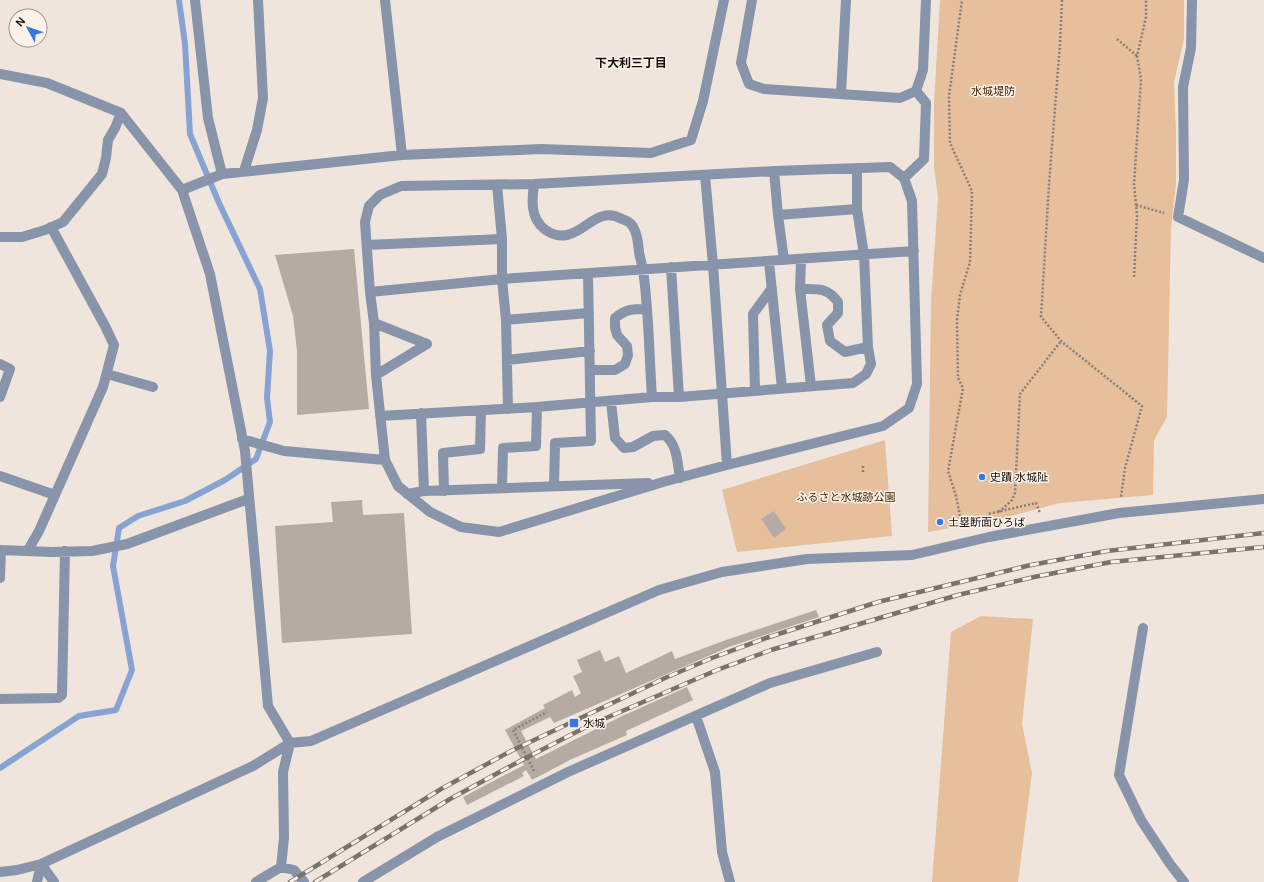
<svg xmlns="http://www.w3.org/2000/svg" width="1264" height="882" font-family="Arial,'Noto Sans JP',sans-serif">
<style>
.green{fill:#e6bf9c}
.lines{fill:none;stroke-linecap:round;stroke-linejoin:round}
.stream{stroke:#87a3d3;stroke-width:6}
.building{fill:#b5aba3}
.path{stroke:#867f79;stroke-width:2.5;stroke-dasharray:2 2;stroke-linecap:butt}
.minor{stroke:#8794a9;stroke-width:10}
.rail-casing{stroke:#79736d;stroke-width:4.5}
.rail{stroke:#fdf2e9;stroke-width:3;stroke-dasharray:9;stroke-linecap:butt}
.poi-dot{fill:#3776e5;stroke:#fdf2e9;stroke-width:1.5}
.labels{text-anchor:middle;dominant-baseline:central;stroke-width:3;stroke-linejoin:round;paint-order:stroke}
.park-label{font-size:11px;fill:#462705;stroke:#fdf2e9}
.poi-label{font-size:11px;fill:#13100d;stroke:#fdf2e9;text-anchor:start}
.neighbourhood-label{font-size:12px;font-weight:bold;fill:#13100d;stroke:#fdf2e9}
</style>
<rect width="100%" height="100%" fill="#efe5dc"/>
<!-- green -->
<path class="green" d="M 940,0 L 1184,0 L 1184,39 L 1174,82 L 1176,132 L 1176,183 L 1171,228 L 1167,417 L 1154,440 L 1153,495 L 1060,503 L 999,519 L 928,532 L 931,301 L 938,198 L 934,167 L 934,103 Z
M 885,440 L 892,536 L 737,552 L 722,490 Z
M 981,616 L 1033,619 L 1022,724 L 1032,773 L 1018,882 L 932,882 L 951,632 Z"/>
<g class="lines">
<!-- stream -->
<path class="stream" d="M 0,768 L 79,716 L 116,710 L 132,670 L 113,566 L 119,528 L 138,516 L 185,501 L 225,480 L 256,459 L 270,422 L 267,398 L 270,351 L 260,289 L 219,203 L 190,134 L 185,44 L 179,0"/>
</g>
<!-- building -->
<path class="building" d="M 354,249 L 369,409 L 297,415 L 297,351 L 293,316 L 275,255 Z
M 362,500 L 363,515 L 404,513 L 412,634 L 282,643 L 275,526 L 333,522 L 331,502 Z
M 774,511 L 786,529 L 774,538 L 761,519 Z
M 816,610 L 819,617 L 729,647 L 554,723 L 550,717 L 521,731 L 536,759 L 620,717 L 687,687 L 693,700 L 626,731 L 627,735 L 572,759 L 532,780 L 526,770 L 522,773 L 524,776 L 467,805 L 463,797 L 524,765 L 505,730 L 545,708 L 543,705 L 572,690 L 575,697 L 581,693 L 573,676 L 582,672 L 577,660 L 600,650 L 605,662 L 619,656 L 626,673 L 672,651 L 675,659 L 726,640 Z"/>
<g class="lines">
<!-- path -->
<path class="path" d="M 1062,0 L 1060,44 L 1049,184 L 1041,317 L 1061,341 L 1142,406 L 1125,468 L 1121,497
M 1117,39 L 1137,56
M 1136,205 L 1164,213
M 1134,277 L 1137,215 L 1134,184 L 1141,79 L 1137,56 L 1146,17 L 1146,0
M 863,472 L 863,466
M 999,512 L 1012,500 L 1015,493 L 1020,394 L 1061,341
M 960,516 L 956,496 L 948,471 L 963,388 L 958,378 L 957,320 L 960,295 L 970,262 L 972,191 L 950,143 L 949,96 L 962,0
M 989,521 L 988,514 L 1036,503 L 1040,513
M 534,771 L 513,730 L 547,712"/>
<!-- minor -->
<path class="minor" d="M 195,0 L 208,118 L 222,174
M 385,0 L 402,155
M 752,0 L 741,63 L 749,84 L 764,89 L 900,98 L 916,91 L 923,70 L 926,0
M 1192,0 L 1191,48 L 1183,87 L 1184,180 L 1178,217 L 1264,258
M 0,74 L 47,83 L 121,113 L 182,190 L 210,274 L 245,451 L 268,706 L 290,743 L 283,772 L 284,838 L 281,867 L 294,870 L 304,882
M 841,94 L 846,0
M 890,167 L 904,178 L 912,201 L 917,384 L 909,408 L 883,426 L 727,465 L 663,482 L 499,532 L 461,527 L 430,512 L 398,486 L 385,460 L 376,375 L 374,323 L 370,292 L 365,222 L 369,206 L 380,195 L 401,186 L 534,184 L 774,171 Z
M 244,171 L 257,130 L 263,98 L 258,0
M 774,171 L 778,215 L 784,260
M 705,175 L 713,265 L 727,465
M 904,178 L 924,159 L 926,103 L 916,91
M 534,184 C 533,191 532,200 533,208 C 535,225 550,238 567,235 C 587,231 598,206 622,219 C 624,220 628,221 630,223 C 637,230 638,242 639,252 C 640,258 642,264 643,270 C 649,311 649,355 652,397
M 497,185 L 502,239 L 502,279 L 506,320 L 508,409
M 182,190 L 222,174 L 402,155 L 541,149 L 651,153 L 691,140 L 703,101 L 724,0
M 778,215 L 857,209
M 0,237 L 22,237 L 45,230 L 63,222 L 102,174 L 106,158 L 108,140 L 115,128 L 121,113
M 367,245 L 502,239
M 801,259 L 800,289 L 811,386
M 769,262 L 782,388
M 671,267 L 679,397
M 800,289 C 818,289 827,287 838,302 L 838,313 L 827,325 L 830,341 L 845,352 L 868,347
M 370,292 L 502,279 L 914,251
M 506,320 L 589,313
M 374,323 L 427,344 L 376,375
M 507,360 L 590,351
M 0,364 L 10,369 L 0,397
M 590,370 L 615,370 L 625,364 L 628,355 L 627,346 L 617,335 L 615,327 L 615,318 C 626,309 632,309 646,309
M 107,374 L 153,387
M 755,391 L 753,314 L 772,288
M 611,402 L 615,438 L 624,448 L 633,447 L 653,436 L 665,435 C 678,446 677,462 680,478
M 421,413 L 424,491
M 380,416 L 537,407 L 652,397 L 679,397 L 853,383 L 866,374 L 871,364 L 868,347 L 864,255 L 857,209 L 857,168
M 242,439 L 284,451 L 385,460
M 0,476 L 55,495
M 554,486 L 555,443 L 591,441 L 588,274
M 502,488 L 503,448 L 536,446 L 537,407
M 444,491 L 443,453 L 480,449 L 481,410
M 407,494 L 424,491 L 648,483
M 0,550 L 52,552 L 92,551 L 127,544 L 248,499
M 28,550 L 39,531 L 103,387 L 114,345 L 105,326 L 51,227
M 0,578 L 1,550
M 1143,628 L 1119,775 L 1141,820 L 1170,864 L 1184,882
M 0,699 L 58,698 L 62,695 L 65,551
M 696,716 L 715,772 L 722,852 L 730,882
M 41,864 L 54,882
M 0,872 L 17,870 L 41,864 L 253,766 L 290,743 L 311,741 L 659,590 L 722,572 L 807,559 L 912,555 L 989,537 L 1119,513 L 1264,499
M 37,882 L 41,864
M 256,882 L 281,867
M 363,882 L 437,837 L 568,772 L 770,683 L 877,652"/>
<defs>
<path id="rail" d="M 290,882 L 441,789 L 511,751 L 665,678 L 712,658 L 766,638 L 878,602 L 1031,565 L 1107,551 L 1264,533
M 315,882 L 450,799 L 520,761 L 590,725 L 717,670 L 771,650 L 958,595 L 1034,577 L 1111,562 L 1264,547"/>
</defs>
<!-- rail casing -->
<use href="#rail" class="rail-casing"/>
<!-- rail -->
<use href="#rail" class="rail"/>
</g>
<!-- markers -->
<g class="poi-dot">
<circle cx="982" cy="477" r="4"/>
<circle cx="940" cy="522" r="4"/>
<rect x="569" y="718" width="10" height="10" rx="2"/>
</g>
<g class="labels">
<!-- park labels -->
<g class="park-label">
<text x="993" y="91">水城堤防</text>
<text x="846" y="497">ふるさと水城跡公園</text>
</g>
<!-- poi labels -->
<g class="poi-label">
<text x="990" y="477">史蹟 水城阯</text>
<text x="948" y="522">土塁断面ひろば</text>
<text x="583" y="723">水城</text>
</g>
<!-- neighbourhood labels -->
<g class="neighbourhood-label">
<text x="631" y="63">下大利三丁目</text>
</g>
</g>
<!-- north arrow -->
<g transform="translate(28 28) rotate(310)"><circle r="19" fill="#fdf2e9" stroke="#9f9891"/>
<path d="M0-3L7 15L0 10L-7 15Z" fill="#3776e5"/>
<text y="-6" font-size="11" font-weight="bold" text-anchor="middle" fill="#13100d">N</text>
</g>
</svg>
